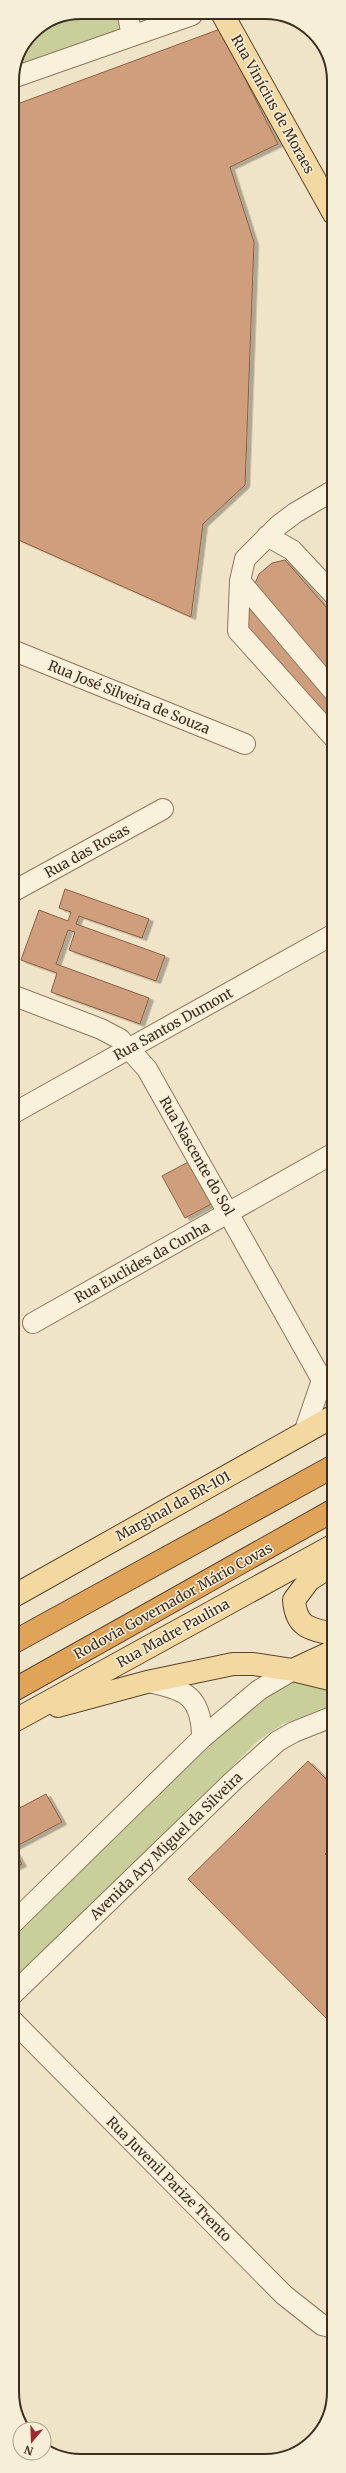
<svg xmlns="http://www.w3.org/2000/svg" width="346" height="2473" font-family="Merriweather,serif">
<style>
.green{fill:#c9cf9b}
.building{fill:#cf9f7d;stroke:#8d5f41;filter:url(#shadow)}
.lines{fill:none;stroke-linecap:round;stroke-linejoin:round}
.minor-casing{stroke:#8d765c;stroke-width:22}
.major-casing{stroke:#5b4430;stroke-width:24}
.highway-casing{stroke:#5b4430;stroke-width:24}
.minor{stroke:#faf1dc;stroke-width:20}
.major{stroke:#f3d9a0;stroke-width:22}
.highway{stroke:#e0a458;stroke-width:22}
.labels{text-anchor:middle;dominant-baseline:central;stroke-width:3;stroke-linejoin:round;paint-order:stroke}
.street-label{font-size:14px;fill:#3d2e20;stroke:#f7eed8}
.rim{fill:none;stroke:#3d2e20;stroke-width:2}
</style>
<defs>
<filter id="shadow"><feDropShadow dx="4.5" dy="2.5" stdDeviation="0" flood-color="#0004"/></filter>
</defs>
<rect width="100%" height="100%" fill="#f0e4c8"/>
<!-- green -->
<path class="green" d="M 120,16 L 123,29 L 15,66 C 19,47 35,23 55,17 C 66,14 106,16 120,16 Z
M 291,1676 L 334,1686 L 334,1704 L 283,1724 L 259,1740 L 12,1982 L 12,1931 L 184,1761 Z"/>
<!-- building -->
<path class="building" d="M 220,29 L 278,144 L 230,167 L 254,242 L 245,485 L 203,524 L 191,617 L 12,537 L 12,106 Z
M 285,560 L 334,616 L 334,682 L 253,588 L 259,574 L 272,563 Z
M 249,606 L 334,697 L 334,728 L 241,619 Z
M 65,889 L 149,919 L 142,938 L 79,916 L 76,924 L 165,956 L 156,981 L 69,950 L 75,932 L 68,930 L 56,964 L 149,998 L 140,1024 L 51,992 L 57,973 L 21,960 L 39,910 L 68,921 L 71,912 L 59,908 Z
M 190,1161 L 213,1203 L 185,1218 L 162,1176 Z
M 308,1761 L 334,1787 L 334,1845 L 325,1854 L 334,1863 L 334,2026 L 188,1879 Z
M 46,1794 L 62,1822 L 13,1848 L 22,1864 L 12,1869 L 12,1812 Z"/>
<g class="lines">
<defs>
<path id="minor" d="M 128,16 L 132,36
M 12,78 L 192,15
M 334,490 L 295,513 L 279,525 L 245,559 L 240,581 L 334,692
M 267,536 L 292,550 L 334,595
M 240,581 L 238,631 L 334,738
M 12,650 L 245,744
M 12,892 L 163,809
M 12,995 L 101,1029 L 120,1039 L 147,1069 L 322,1380
M 12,1114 L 334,934
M 33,1323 L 334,1153
M 304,1433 L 322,1380 L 334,1374
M 147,1682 C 185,1689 202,1696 202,1738
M 12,1924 L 202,1738 L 259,1690 L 293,1670
M 12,1995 L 233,1781 L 278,1741 L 294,1732 L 334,1716
M 12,2020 L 284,2295 L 322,2325 L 334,2328"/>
<path id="major" d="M 223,15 L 334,214
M 334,1564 L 309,1580 L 294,1600 C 296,1627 309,1629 334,1634
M 12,1597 L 334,1416
M 293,1670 L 334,1651
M 58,1706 L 147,1682 L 233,1664 L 254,1664 L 293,1670 L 334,1680
M 12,1722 L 334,1545"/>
<path id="highway" d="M 12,1643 L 334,1466
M 12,1691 L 334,1510"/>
</defs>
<!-- minor casing -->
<use href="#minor" class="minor-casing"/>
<!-- major casing -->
<use href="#major" class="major-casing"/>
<!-- highway casing -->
<use href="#highway" class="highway-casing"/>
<!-- minor -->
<use href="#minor" class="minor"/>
<!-- major -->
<use href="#major" class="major"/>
<!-- highway -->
<use href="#highway" class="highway"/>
</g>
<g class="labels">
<!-- street labels -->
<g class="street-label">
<text transform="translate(273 104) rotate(61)">Rua Vinícius de Moraes</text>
<text transform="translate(129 697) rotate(22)">Rua José Silveira de Souza</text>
<text transform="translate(87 851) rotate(-29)">Rua das Rosas</text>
<text transform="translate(173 1024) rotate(-29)">Rua Santos Dumont</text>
<text transform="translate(197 1156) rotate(60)">Rua Nascente do Sol</text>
<text transform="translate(142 1262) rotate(-29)">Rua Euclides da Cunha</text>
<text transform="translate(173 1506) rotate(-29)">Marginal da BR-101</text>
<text transform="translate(173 1601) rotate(-29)">Rodovia Governador Mário Covas</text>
<text transform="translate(173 1633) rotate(-29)">Rua Madre Paulina</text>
<text transform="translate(166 1846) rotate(-44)">Avenida Ary Miguel da Silveira</text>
<text transform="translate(169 2179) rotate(45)">Rua Juvenil Parize Trento</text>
</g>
</g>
<!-- crop -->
<path d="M0 0H346V2473H0ZM81 19H265A62 62 0 0 1 327 81V2392A62 62 0 0 1 265 2454H81A62 62 0 0 1 19 2392V81A62 62 0 0 1 81 19Z" fill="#f7eed8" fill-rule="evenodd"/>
<path class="rim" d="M81 19H265A62 62 0 0 1 327 81V2392A62 62 0 0 1 265 2454H81A62 62 0 0 1 19 2392V81A62 62 0 0 1 81 19Z"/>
<!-- north arrow -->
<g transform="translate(32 2441) rotate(199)"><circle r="19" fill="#f7eed8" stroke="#ada18e"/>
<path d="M0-3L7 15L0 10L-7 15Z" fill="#9e2a2b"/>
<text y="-6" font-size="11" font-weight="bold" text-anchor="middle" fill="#3d2e20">N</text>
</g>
</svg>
